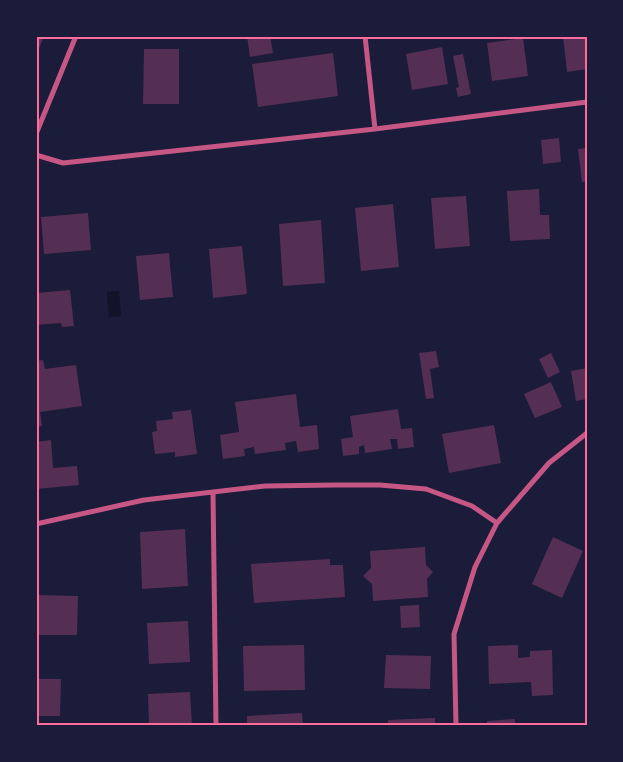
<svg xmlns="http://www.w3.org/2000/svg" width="623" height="762" font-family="'IBM Plex Sans',sans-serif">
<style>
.water{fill:#12122b}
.building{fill:#542f53}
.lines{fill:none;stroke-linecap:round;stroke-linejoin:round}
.minor{stroke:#c65784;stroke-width:5}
.neatline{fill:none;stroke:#ff6b9d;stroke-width:2}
</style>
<rect width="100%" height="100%" fill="#1b1b3a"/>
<!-- water -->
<path class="water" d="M 119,291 L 121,316 L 109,317 L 107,292 Z"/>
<!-- building -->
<path class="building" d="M 36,36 L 44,36 L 36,56 Z
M 247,36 L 270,36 L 273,53 L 250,57 Z
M 563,36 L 587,36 L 587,69 L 567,72 Z
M 523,38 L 528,76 L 492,81 L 487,43 Z
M 442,47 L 448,84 L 412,90 L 406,54 Z
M 144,49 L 179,49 L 179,104 L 143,104 Z
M 333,53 L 338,96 L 258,107 L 252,64 Z
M 463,54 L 471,94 L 458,97 L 456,88 L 459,87 L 453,56 Z
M 559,138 L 561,162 L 543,164 L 541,140 Z
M 587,148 L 587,181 L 582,182 L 578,149 Z
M 539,189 L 540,215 L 549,215 L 550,239 L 510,241 L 507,191 Z
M 466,196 L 470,246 L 435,249 L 431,198 Z
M 393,204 L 399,267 L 361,271 L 355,208 Z
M 88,213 L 91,250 L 44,254 L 41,217 Z
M 321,220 L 325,283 L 283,286 L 279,224 Z
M 242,246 L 247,294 L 213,298 L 209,249 Z
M 169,253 L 173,297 L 140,300 L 136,256 Z
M 70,290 L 74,326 L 62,327 L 61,323 L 36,325 L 36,293 Z
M 436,351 L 439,367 L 430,369 L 434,398 L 426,399 L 419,353 Z
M 551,353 L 560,372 L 548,378 L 539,359 Z
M 43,360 L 45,369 L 76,365 L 82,406 L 40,412 L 42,426 L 36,427 L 36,361 Z
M 587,368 L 587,399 L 576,401 L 571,371 Z
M 551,382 L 562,407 L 535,418 L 524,394 Z
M 296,394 L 300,427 L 317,425 L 319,449 L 298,452 L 296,441 L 285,443 L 286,450 L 255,454 L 254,447 L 244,449 L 245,456 L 223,459 L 220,435 L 239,432 L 235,402 Z
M 398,409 L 401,429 L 412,428 L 414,447 L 398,449 L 397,439 L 390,439 L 392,449 L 365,453 L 364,445 L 359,447 L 359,454 L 343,456 L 341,439 L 353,437 L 350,416 Z
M 191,410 L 197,454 L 175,457 L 175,452 L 155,454 L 152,432 L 157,431 L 156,421 L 173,419 L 172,412 Z
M 494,425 L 501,463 L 449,473 L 442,434 Z
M 51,440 L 53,468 L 77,466 L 79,485 L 36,489 L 36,442 Z
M 185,529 L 188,586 L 142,589 L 140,532 Z
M 553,537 L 583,551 L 562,598 L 532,584 Z
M 425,547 L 426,565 L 433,572 L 427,579 L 428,597 L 373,601 L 372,584 L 363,576 L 371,568 L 370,551 Z
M 330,559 L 330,565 L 343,565 L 345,597 L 254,603 L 251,564 Z
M 36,595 L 78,596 L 77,635 L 36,635 Z
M 419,605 L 420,627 L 401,628 L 400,606 Z
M 188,621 L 190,662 L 149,664 L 147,623 Z
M 304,645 L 305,690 L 244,691 L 243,646 Z
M 518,645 L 518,658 L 530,657 L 530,651 L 552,650 L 553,695 L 532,696 L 531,682 L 489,684 L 488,646 Z
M 386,655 L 431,656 L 430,689 L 384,688 Z
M 36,679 L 61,679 L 60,716 L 36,716 Z
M 190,692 L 192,726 L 149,726 L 148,694 Z
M 302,713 L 303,726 L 247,726 L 247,716 Z
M 435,718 L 435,726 L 388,726 L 388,720 Z
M 515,719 L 515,726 L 487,726 L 487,721 Z"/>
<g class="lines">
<!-- minor -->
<path class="minor" d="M 365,36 L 375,129
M 36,134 L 76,36
M 36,155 L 63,163 L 375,129 L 587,102
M 213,493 L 216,726
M 36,524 L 144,500 L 265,486 L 334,485 L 380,485 L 426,489 L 472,506 L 497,523
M 456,726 L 454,634 L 475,567 L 497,523 L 549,463 L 587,433"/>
</g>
<!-- border -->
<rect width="623" height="762" fill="none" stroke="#1b1b3a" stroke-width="75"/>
<rect x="38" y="38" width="548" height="686" class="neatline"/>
</svg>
